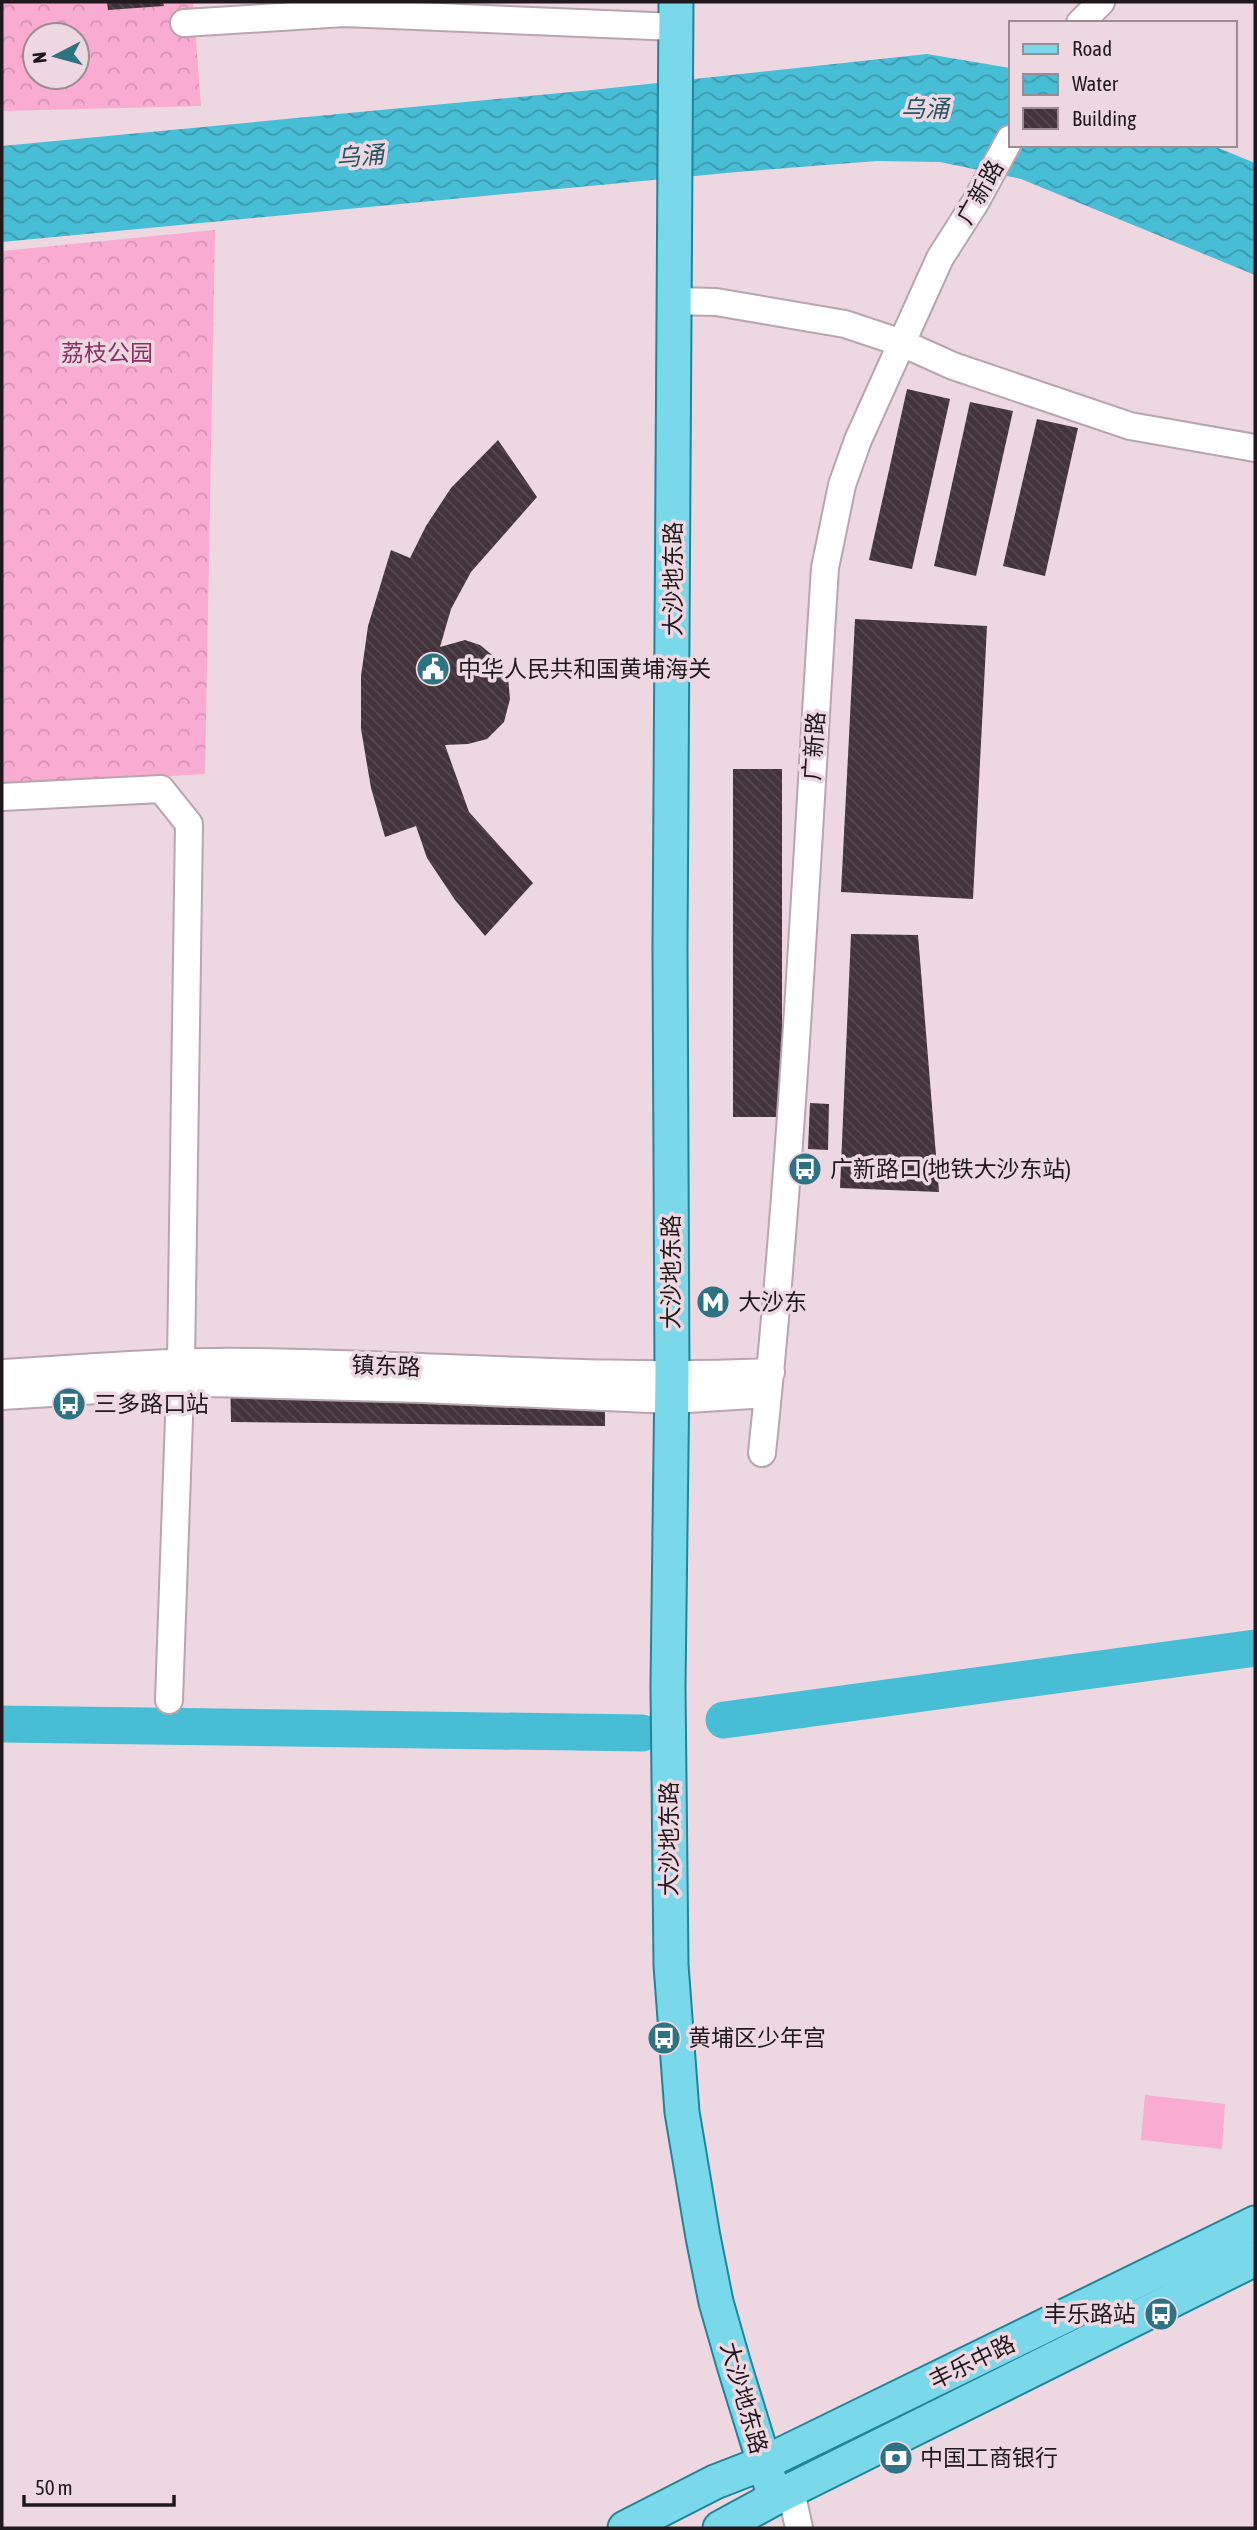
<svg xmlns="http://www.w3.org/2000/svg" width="1257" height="2530" font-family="'Asap Condensed','Noto Sans SC',sans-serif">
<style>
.grass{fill:#f9abd2}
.forest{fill:url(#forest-crowns);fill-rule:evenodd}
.water{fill:url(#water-waves)}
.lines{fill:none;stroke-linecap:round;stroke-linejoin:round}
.river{stroke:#48bdd6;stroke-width:37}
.building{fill:url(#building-back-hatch)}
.minor-casing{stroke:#b8a5ae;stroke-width:30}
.major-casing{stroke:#1f8599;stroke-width:37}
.minor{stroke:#fff;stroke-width:26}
.major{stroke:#79d9ea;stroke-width:33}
.labels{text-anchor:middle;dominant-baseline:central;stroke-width:7;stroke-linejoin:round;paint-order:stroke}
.street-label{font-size:23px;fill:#1f181c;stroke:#edd8e2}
.park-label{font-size:23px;fill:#8c2f65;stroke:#edd8e2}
.poi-label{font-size:23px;fill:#1f181c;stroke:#edd8e2;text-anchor:start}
.water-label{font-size:24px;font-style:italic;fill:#245560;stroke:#edd8e2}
</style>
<defs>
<pattern id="forest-crowns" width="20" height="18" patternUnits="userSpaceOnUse" patternTransform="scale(1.75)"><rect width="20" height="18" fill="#f9abd2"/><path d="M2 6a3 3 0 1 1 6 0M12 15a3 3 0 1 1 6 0" fill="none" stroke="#d592b4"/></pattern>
<pattern id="water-waves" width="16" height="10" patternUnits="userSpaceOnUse" patternTransform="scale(1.75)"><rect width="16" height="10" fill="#48bdd6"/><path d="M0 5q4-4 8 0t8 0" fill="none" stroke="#3b99ad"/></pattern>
<pattern id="building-back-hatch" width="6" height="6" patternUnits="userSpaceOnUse" patternTransform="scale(1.75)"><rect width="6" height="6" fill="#43343b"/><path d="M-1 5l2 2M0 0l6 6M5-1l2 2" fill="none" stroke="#55484e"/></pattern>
</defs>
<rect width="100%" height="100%" fill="#edd8e2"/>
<!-- grass -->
<path class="grass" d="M 1145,2095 L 1225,2104 L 1222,2149 L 1141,2140 Z"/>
<!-- forest -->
<path class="forest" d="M 2,2 L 193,2 L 201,106 L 2,111 ZM 35,35 L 77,35 L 77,77 L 35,77 Z
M 215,230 L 205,774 L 2,786 L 2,251 Z"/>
<!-- water -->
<path class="water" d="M 927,54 L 1010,68 L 1010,145 L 1211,145 L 1255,163 L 1255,275 L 1021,179 L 940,162 L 877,161 L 737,172 L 2,242 L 2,146 L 592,90 Z"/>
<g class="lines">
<!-- river -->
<path class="river" d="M 724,1720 L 1255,1648
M 2,1724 L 642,1733"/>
</g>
<!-- building -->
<path class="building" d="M 107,2 L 163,2 L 164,6 L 108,10 Z
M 907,389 L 950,399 L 912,569 L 869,560 Z
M 970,402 L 1013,411 L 976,576 L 934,566 Z
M 1037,419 L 1078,428 L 1045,576 L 1003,566 Z
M 498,440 L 537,497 L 471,572 L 451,609 L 440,647 L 465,640 L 480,645 L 497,659 L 508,677 L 510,699 L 504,722 L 487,739 L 468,744 L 445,745 L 469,812 L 533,883 L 485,936 L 455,900 L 427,858 L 416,826 L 385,837 L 371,788 L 361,729 L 361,676 L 368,626 L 391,550 L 410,558 L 426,526 L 451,488 Z
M 855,619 L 987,626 L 973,899 L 841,892 Z
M 733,769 L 782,769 L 782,1117 L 733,1117 Z
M 851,934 L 918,935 L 939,1192 L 840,1188 Z
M 810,1103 L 829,1104 L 828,1150 L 808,1149 Z
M 230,1371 L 605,1372 L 605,1426 L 231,1422 Z"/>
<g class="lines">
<defs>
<path id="minor" d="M 184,23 L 344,13 L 676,27
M 1080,23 L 1101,2
M 674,301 L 716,302 L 845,324 L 902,343 L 953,366 L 1130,426 L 1255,448
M 2,797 L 161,789 L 189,824 L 181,1362 L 169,1700
M 2,1373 C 87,1368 171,1360 256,1362 C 428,1364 599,1380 771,1372
M 2,1396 L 211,1383 L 422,1389 L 672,1400 L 768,1394
M 762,1453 C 793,1159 806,863 825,568 L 842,485 L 858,440 L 940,258 L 975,203 L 1010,139
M 791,2491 L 799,2528"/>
<path id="major" d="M 676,2 L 670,948 L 672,1374 L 668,1686 L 671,1965 L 682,2112 L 703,2237 L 716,2302 L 734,2365 L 775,2498
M 625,2528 L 715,2482 L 764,2463 L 1255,2223
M 720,2528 L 775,2498 L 1255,2259"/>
</defs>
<!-- minor casing -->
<use href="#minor" class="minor-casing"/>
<!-- major casing -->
<use href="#major" class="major-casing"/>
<!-- minor -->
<use href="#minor" class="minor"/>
<!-- major -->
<use href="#major" class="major"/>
</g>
<!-- icons -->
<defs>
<symbol id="civic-disc" viewBox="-11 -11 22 22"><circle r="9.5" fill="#2e7382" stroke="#edd8e2"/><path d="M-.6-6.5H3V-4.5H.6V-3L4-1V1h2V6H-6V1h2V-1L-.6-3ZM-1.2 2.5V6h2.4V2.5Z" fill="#fff"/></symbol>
<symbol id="bus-disc" viewBox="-11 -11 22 22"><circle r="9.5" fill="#2e7382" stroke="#edd8e2"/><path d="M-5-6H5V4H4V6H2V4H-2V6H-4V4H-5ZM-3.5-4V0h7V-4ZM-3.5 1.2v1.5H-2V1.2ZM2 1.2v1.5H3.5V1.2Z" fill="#fff"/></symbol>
<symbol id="metro-disc" viewBox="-11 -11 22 22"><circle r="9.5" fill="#2e7382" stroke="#edd8e2"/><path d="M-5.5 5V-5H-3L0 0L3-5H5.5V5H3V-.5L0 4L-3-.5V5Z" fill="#fff"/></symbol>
<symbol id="bank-disc" viewBox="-11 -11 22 22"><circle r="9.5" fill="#2e7382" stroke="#edd8e2"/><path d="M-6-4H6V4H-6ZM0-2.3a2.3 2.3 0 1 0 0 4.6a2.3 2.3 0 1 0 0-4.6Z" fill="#fff"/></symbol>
</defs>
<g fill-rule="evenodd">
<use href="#civic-disc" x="414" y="650" width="38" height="38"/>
<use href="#bus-disc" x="786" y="1150" width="38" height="38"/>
<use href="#metro-disc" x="694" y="1283" width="38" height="38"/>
<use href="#bus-disc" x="50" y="1385" width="38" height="38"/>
<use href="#bus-disc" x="645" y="2019" width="38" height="38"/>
<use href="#bus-disc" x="1142" y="2295" width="38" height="38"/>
<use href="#bank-disc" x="877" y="2439" width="38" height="38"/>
</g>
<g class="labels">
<!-- street labels -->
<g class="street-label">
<text transform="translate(980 192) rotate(-60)">广新路</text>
<text transform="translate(673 579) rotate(-90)">大沙地东路</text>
<text transform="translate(814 746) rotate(-86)">广新路</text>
<text transform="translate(671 1272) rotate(-90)">大沙地东路</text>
<text transform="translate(386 1366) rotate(2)">镇东路</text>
<text transform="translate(669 1839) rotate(-90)">大沙地东路</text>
<text transform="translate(972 2362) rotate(-26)">丰乐中路</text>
<text transform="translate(744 2398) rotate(74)">大沙地东路</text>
</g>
<!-- park labels -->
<g class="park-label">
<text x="107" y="353">荔枝公园</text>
</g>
<!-- poi labels -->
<g class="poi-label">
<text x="458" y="669">中华人民共和国黄埔海关</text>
<text x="830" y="1169">广新路口(地铁大沙东站)</text>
<text x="738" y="1302">大沙东</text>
<text x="94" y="1404">三多路口站</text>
<text x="688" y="2038">黄埔区少年宫</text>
<text x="1136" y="2314" text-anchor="end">丰乐路站</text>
<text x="920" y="2458">中国工商银行</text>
</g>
<!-- water labels -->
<g class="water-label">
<text x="925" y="108">乌涌</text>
<text transform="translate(360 156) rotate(-5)">乌涌</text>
</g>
</g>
<!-- border -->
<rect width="1257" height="2530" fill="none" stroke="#1f181c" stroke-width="7"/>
<!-- legend -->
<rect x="1009" y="21" width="228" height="126" fill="#edd8e2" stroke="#9b8b93" stroke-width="2"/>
<rect x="1023" y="44" width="35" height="10" fill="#79d9ea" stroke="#9b8b93" stroke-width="2"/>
<text x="1072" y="56" font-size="21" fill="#1f181c">Road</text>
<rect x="1023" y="74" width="35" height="21" fill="url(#water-waves)" stroke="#9b8b93" stroke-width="2"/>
<text x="1072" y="91" font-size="21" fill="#1f181c">Water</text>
<rect x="1023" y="108" width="35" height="21" fill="url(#building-back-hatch)" stroke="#9b8b93" stroke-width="2"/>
<text x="1072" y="126" font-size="21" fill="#1f181c">Building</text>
<!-- north arrow -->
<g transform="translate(56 56) rotate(264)"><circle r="33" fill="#edd8e2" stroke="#9b8b93" stroke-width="2"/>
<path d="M0-5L12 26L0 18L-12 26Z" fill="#2e7382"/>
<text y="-10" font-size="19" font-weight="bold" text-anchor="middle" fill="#1f181c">N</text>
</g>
<!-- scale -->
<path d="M24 2495v10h150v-10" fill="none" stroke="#1f181c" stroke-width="3.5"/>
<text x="35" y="2495" font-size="21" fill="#1f181c" stroke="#edd8e2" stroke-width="5" paint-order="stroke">50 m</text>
</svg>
